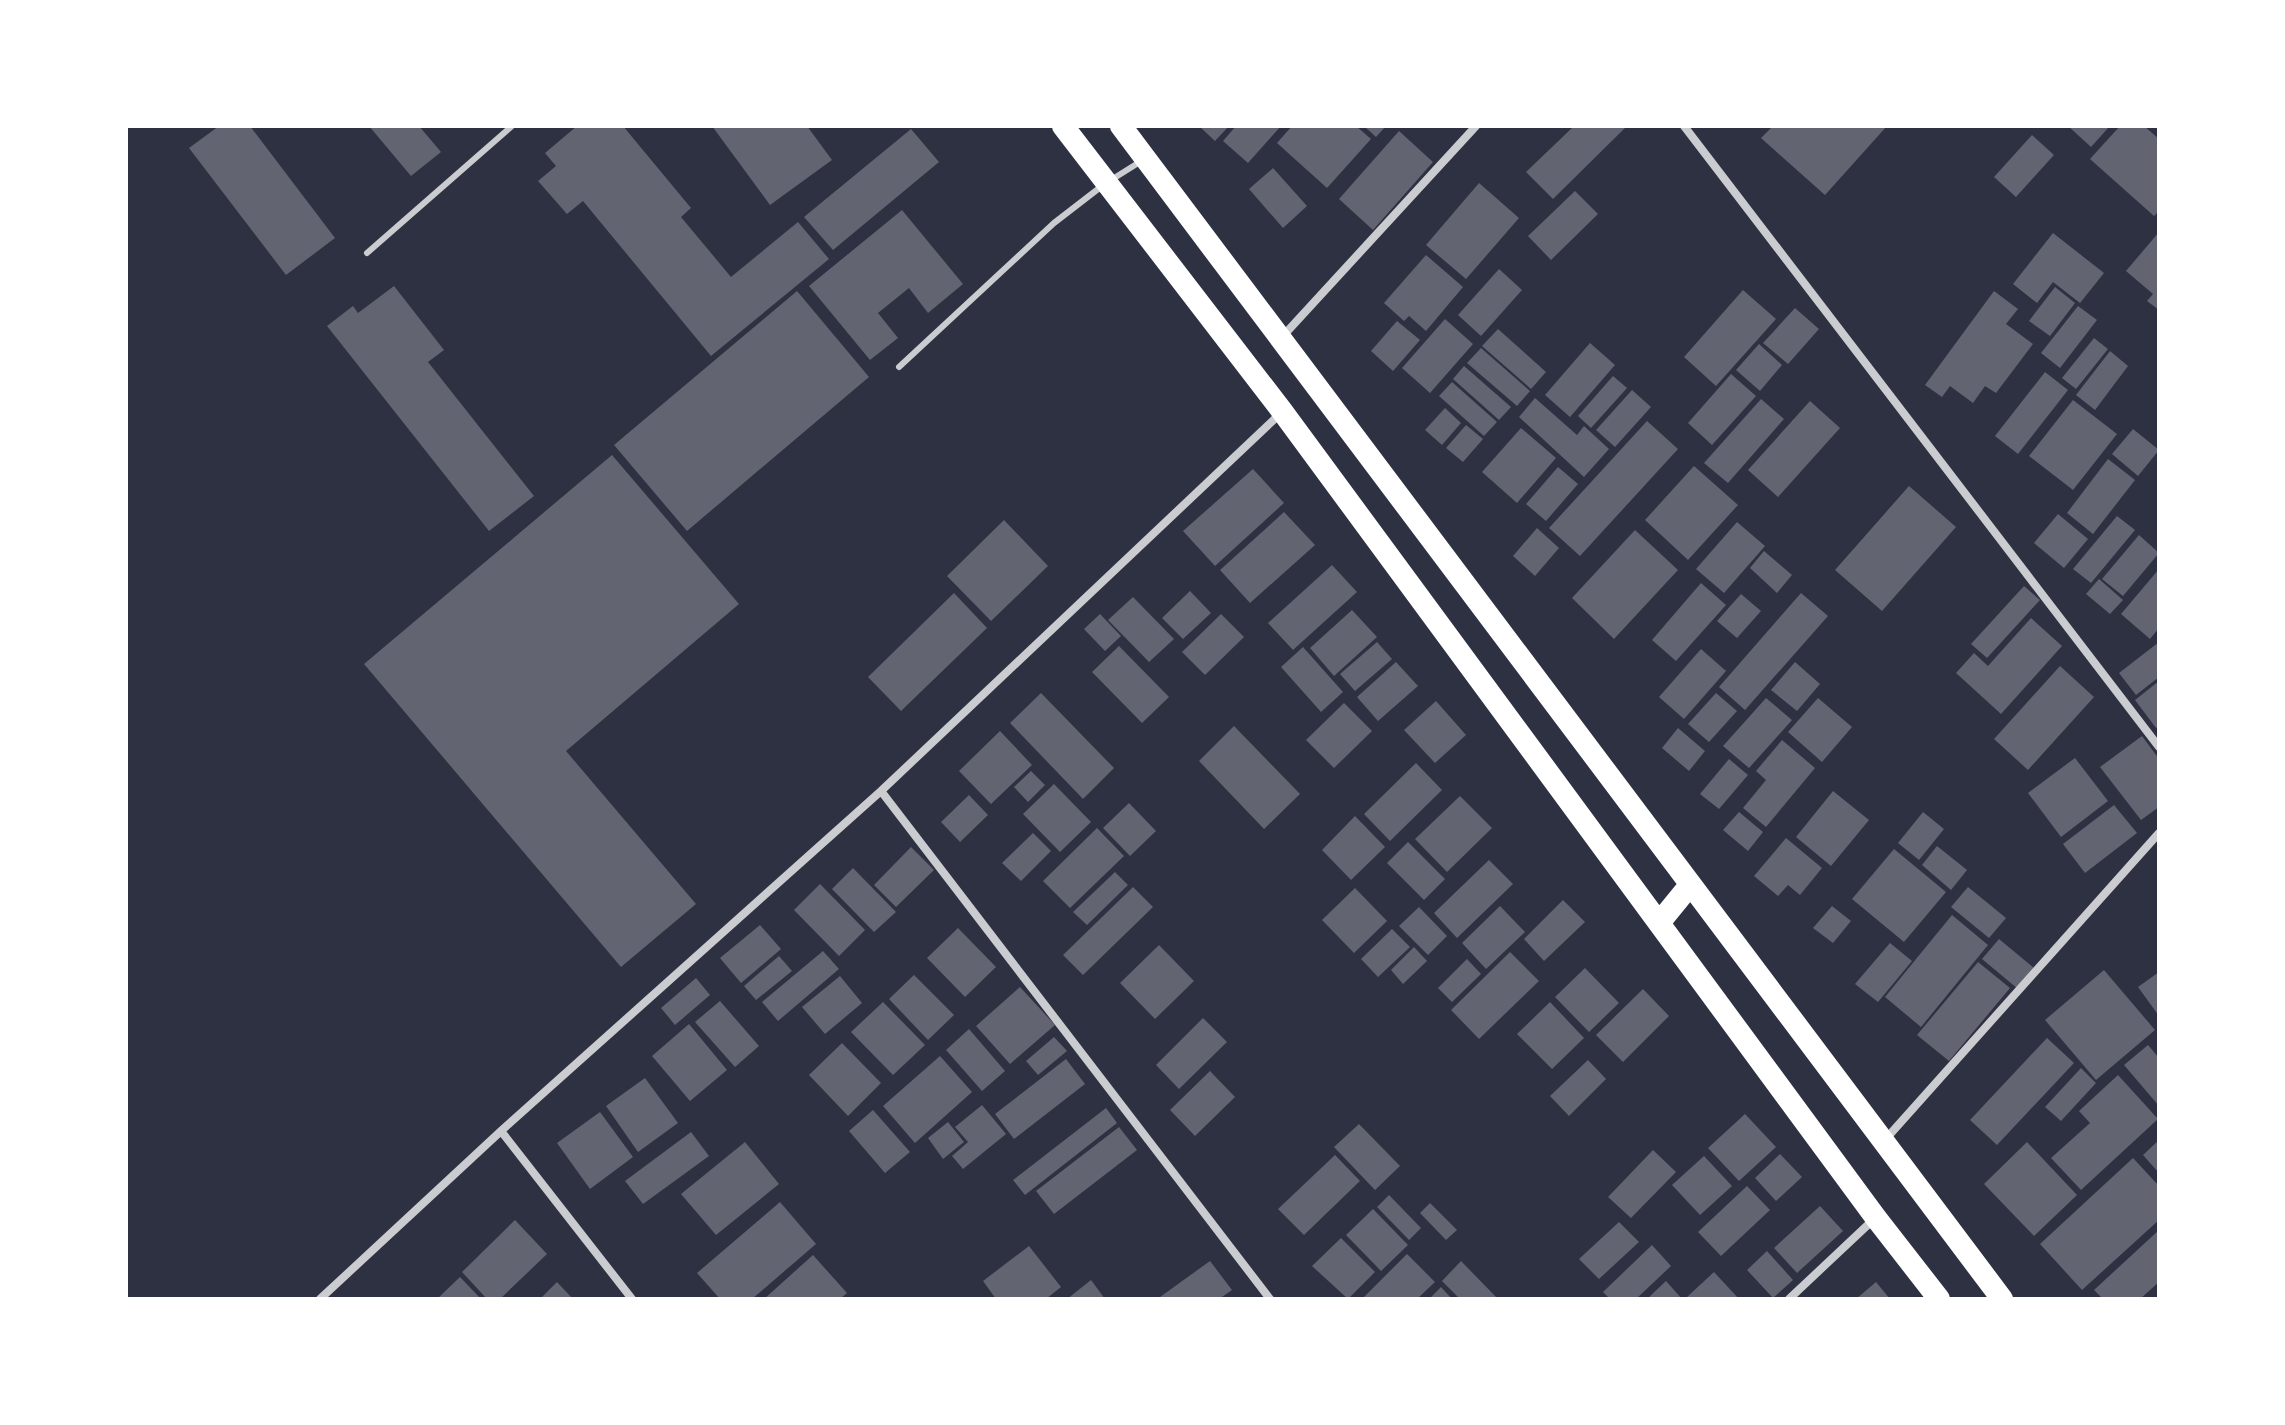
<svg xmlns="http://www.w3.org/2000/svg" width="2285" height="1425" font-family="Montserrat,sans-serif">
<style>
.building{fill:#626471}
.lines{fill:none;stroke-linecap:round;stroke-linejoin:round}
.service{stroke:#caccd0;stroke-width:6}
.minor{stroke:#caccd0;stroke-width:8}
.trunk{stroke:#fff;stroke-width:22}
</style>
<rect width="100%" height="100%" fill="#2d3142"/>
<!-- building -->
<path class="building" d="M 219,126 L 250,126 L 335,238 L 286,275 L 189,148 Z
M 369,126 L 419,126 L 441,152 L 411,176 Z
M 577,126 L 623,126 L 691,208 L 681,217 L 731,277 L 798,222 L 829,259 L 711,356 L 583,201 L 567,214 L 538,181 L 556,166 L 545,153 Z
M 712,126 L 807,126 L 832,160 L 770,205 Z
M 1199,126 L 1229,126 L 1215,141 Z
M 1236,126 L 1281,126 L 1248,163 L 1223,141 Z
M 1292,126 L 1356,126 L 1371,139 L 1327,188 L 1277,143 Z
M 1364,126 L 1386,126 L 1376,137 Z
M 1574,126 L 1627,126 L 1553,199 L 1526,172 Z
M 1773,126 L 1887,126 L 1825,195 L 1761,138 Z
M 2068,126 L 2108,126 L 2109,127 L 2091,147 Z
M 2120,126 L 2144,126 L 2159,139 L 2159,211 L 2154,216 L 2090,159 Z
M 911,129 L 939,162 L 833,250 L 804,217 Z
M 1399,131 L 1433,162 L 1373,230 L 1339,199 Z
M 2032,135 L 2054,155 L 2016,197 L 1994,177 Z
M 1273,168 L 1307,206 L 1283,228 L 1249,189 Z
M 1479,183 L 1519,218 L 1466,279 L 1426,245 Z
M 1575,191 L 1598,214 L 1551,260 L 1528,236 Z
M 902,210 L 963,284 L 928,313 L 909,288 L 878,313 L 898,338 L 870,360 L 809,286 Z
M 2159,232 L 2159,310 L 2147,301 L 2153,294 L 2126,271 Z
M 2053,233 L 2104,273 L 2080,303 L 2053,282 L 2037,303 L 2013,284 Z
M 1426,255 L 1463,287 L 1426,331 L 1409,316 L 1404,321 L 1384,303 Z
M 1499,269 L 1522,290 L 1481,336 L 1458,315 Z
M 394,286 L 444,350 L 428,362 L 534,496 L 489,531 L 327,326 L 353,306 L 358,313 Z
M 2055,287 L 2075,303 L 2050,336 L 2029,321 Z
M 1743,290 L 1776,319 L 1716,386 L 1684,357 Z
M 797,291 L 869,377 L 687,531 L 614,445 Z
M 1994,291 L 2018,309 L 2006,324 L 2033,344 L 1996,393 L 1985,386 L 1973,403 L 1950,386 L 1942,397 L 1925,385 Z
M 2078,306 L 2097,320 L 2060,368 L 2041,353 Z
M 1795,308 L 1819,329 L 1788,364 L 1763,343 Z
M 1445,319 L 1473,344 L 1430,393 L 1402,368 Z
M 1397,321 L 1420,340 L 1393,371 L 1371,351 Z
M 1498,329 L 1546,372 L 1531,389 L 1482,346 Z
M 2094,338 L 2108,349 L 2076,389 L 2062,378 Z
M 1590,343 L 1615,365 L 1570,417 L 1545,395 Z
M 1759,344 L 1782,365 L 1760,391 L 1736,370 Z
M 1481,348 L 1530,391 L 1517,406 L 1467,363 Z
M 2110,351 L 2128,366 L 2095,410 L 2076,395 Z
M 1464,366 L 1511,407 L 1499,420 L 1453,379 Z
M 2045,372 L 2068,390 L 2018,454 L 1995,436 Z
M 1731,374 L 1756,396 L 1712,445 L 1688,423 Z
M 1613,376 L 1627,388 L 1591,428 L 1578,416 Z
M 1452,382 L 1497,422 L 1484,436 L 1439,396 Z
M 1632,390 L 1651,407 L 1615,447 L 1596,430 Z
M 1535,398 L 1577,435 L 1584,426 L 1609,449 L 1584,477 L 1519,417 Z
M 1761,399 L 1784,419 L 1728,483 L 1704,463 Z
M 2073,400 L 2117,434 L 2073,490 L 2029,456 Z
M 1810,401 L 1840,428 L 1778,497 L 1748,470 Z
M 1445,408 L 1461,423 L 1442,445 L 1425,430 Z
M 1647,421 L 1678,449 L 1580,556 L 1549,528 Z
M 1466,425 L 1483,439 L 1463,462 L 1446,448 Z
M 1521,428 L 1556,458 L 1517,503 L 1482,472 Z
M 2133,429 L 2159,450 L 2138,476 L 2112,454 Z
M 612,455 L 739,604 L 566,751 L 696,904 L 621,967 L 364,664 Z
M 2108,459 L 2135,480 L 2093,534 L 2067,513 Z
M 1694,466 L 1738,505 L 1688,560 L 1645,520 Z
M 1558,467 L 1578,484 L 1546,521 L 1526,504 Z
M 1253,469 L 1284,503 L 1215,566 L 1183,531 Z
M 1909,486 L 1956,527 L 1882,611 L 1835,570 Z
M 1284,512 L 1315,545 L 1250,603 L 1220,570 Z
M 2058,514 L 2088,539 L 2064,568 L 2034,543 Z
M 2117,516 L 2135,530 L 2091,583 L 2073,569 Z
M 1004,520 L 1048,566 L 991,621 L 947,576 Z
M 1737,522 L 1765,546 L 1724,593 L 1696,569 Z
M 1537,528 L 1559,548 L 1535,576 L 1513,556 Z
M 1635,530 L 1678,570 L 1614,639 L 1572,598 Z
M 2139,535 L 2159,553 L 2123,596 L 2102,579 Z
M 1764,551 L 1792,575 L 1777,593 L 1750,568 Z
M 1332,565 L 1357,592 L 1293,650 L 1268,623 Z
M 2159,569 L 2159,628 L 2150,639 L 2121,614 Z
M 2099,579 L 2123,600 L 2110,614 L 2086,594 Z
M 1701,583 L 1726,605 L 1676,661 L 1652,640 Z
M 2024,586 L 2040,600 L 1987,658 L 1971,644 Z
M 1190,591 L 1211,613 L 1183,639 L 1162,618 Z
M 954,593 L 987,628 L 901,711 L 868,677 Z
M 1801,593 L 1828,616 L 1745,710 L 1719,687 Z
M 1741,594 L 1761,611 L 1737,638 L 1717,621 Z
M 1133,597 L 1174,639 L 1149,662 L 1108,620 Z
M 1352,610 L 1377,637 L 1334,676 L 1310,648 Z
M 1100,614 L 1121,636 L 1105,651 L 1084,629 Z
M 1221,614 L 1244,637 L 1205,675 L 1182,652 Z
M 2031,618 L 2062,646 L 2001,714 L 1956,673 L 1974,653 L 1988,666 Z
M 1377,642 L 1392,659 L 1355,691 L 1340,674 Z
M 2159,642 L 2159,677 L 2136,695 L 2119,673 Z
M 1119,646 L 1169,697 L 1142,723 L 1092,672 Z
M 1303,647 L 1343,692 L 1321,712 L 1281,667 Z
M 1701,649 L 1726,671 L 1684,719 L 1659,697 Z
M 1396,662 L 1418,686 L 1378,721 L 1357,697 Z
M 1795,662 L 1820,684 L 1797,711 L 1771,690 Z
M 2060,666 L 2094,697 L 2028,770 L 1994,739 Z
M 2159,681 L 2159,726 L 2156,728 L 2135,700 Z
M 1041,693 L 1114,768 L 1083,799 L 1010,723 Z
M 1716,693 L 1737,711 L 1709,742 L 1688,724 Z
M 1766,698 L 1792,720 L 1749,768 L 1723,746 Z
M 1818,698 L 1852,727 L 1822,762 L 1788,732 Z
M 1436,701 L 1466,735 L 1435,763 L 1404,730 Z
M 1344,703 L 1372,731 L 1334,768 L 1306,740 Z
M 1234,726 L 1300,794 L 1264,829 L 1199,761 Z
M 1678,728 L 1705,751 L 1689,771 L 1662,748 Z
M 1000,731 L 1032,765 L 991,804 L 959,771 Z
M 2142,736 L 2159,759 L 2159,807 L 2141,820 L 2100,767 Z
M 1782,740 L 1815,768 L 1766,827 L 1743,808 L 1766,780 L 1756,771 Z
M 2075,758 L 2108,801 L 2061,837 L 2028,793 Z
M 1729,759 L 1748,775 L 1719,809 L 1700,794 Z
M 1416,763 L 1442,790 L 1390,841 L 1364,814 Z
M 1031,771 L 1045,785 L 1028,802 L 1014,787 Z
M 1054,784 L 1091,822 L 1060,852 L 1023,814 Z
M 1833,791 L 1869,820 L 1831,866 L 1796,837 Z
M 969,795 L 988,815 L 960,842 L 941,822 Z
M 1460,796 L 1492,828 L 1447,872 L 1415,839 Z
M 1129,803 L 1156,831 L 1130,856 L 1103,828 Z
M 2114,805 L 2137,833 L 2085,873 L 2063,844 Z
M 1739,812 L 1763,832 L 1748,851 L 1723,830 Z
M 1923,812 L 1944,829 L 1919,860 L 1898,843 Z
M 1355,816 L 1385,847 L 1351,880 L 1322,850 Z
M 1097,828 L 1124,856 L 1070,908 L 1043,881 Z
M 1033,833 L 1051,851 L 1021,881 L 1002,863 Z
M 1786,838 L 1822,868 L 1800,895 L 1788,885 L 1778,896 L 1754,876 Z
M 1408,842 L 1445,879 L 1424,900 L 1387,863 Z
M 1937,846 L 1967,870 L 1951,890 L 1922,865 Z
M 911,847 L 934,870 L 896,907 L 874,885 Z
M 1894,849 L 1946,892 L 1904,942 L 1852,899 Z
M 1489,860 L 1513,884 L 1457,938 L 1434,913 Z
M 853,868 L 896,912 L 874,932 L 832,889 Z
M 1115,872 L 1128,885 L 1087,925 L 1073,912 Z
M 820,884 L 865,930 L 839,956 L 794,910 Z
M 1133,887 L 1153,907 L 1083,975 L 1063,955 Z
M 1968,887 L 2006,918 L 1989,938 L 1951,907 Z
M 1355,888 L 1387,921 L 1354,953 L 1322,920 Z
M 1563,900 L 1585,922 L 1544,961 L 1524,939 Z
M 1500,906 L 1525,932 L 1486,969 L 1462,943 Z
M 1832,906 L 1851,921 L 1833,943 L 1813,928 Z
M 1419,907 L 1447,936 L 1428,955 L 1399,926 Z
M 1952,915 L 1988,945 L 1921,1027 L 1885,997 Z
M 760,925 L 781,949 L 741,983 L 720,958 Z
M 958,928 L 996,967 L 965,997 L 927,958 Z
M 1392,929 L 1410,947 L 1378,977 L 1361,959 Z
M 1999,939 L 2034,968 L 2018,989 L 1982,959 Z
M 1890,943 L 1912,961 L 1878,1002 L 1855,984 Z
M 1159,945 L 1194,981 L 1155,1019 L 1120,983 Z
M 1414,947 L 1427,961 L 1403,984 L 1391,970 Z
M 823,951 L 839,969 L 778,1021 L 762,1002 Z
M 1510,952 L 1539,981 L 1479,1039 L 1451,1010 Z
M 779,956 L 792,971 L 756,1000 L 744,986 Z
M 1467,959 L 1481,974 L 1452,1002 L 1438,988 Z
M 1978,962 L 2010,988 L 1949,1061 L 1917,1035 Z
M 1585,968 L 1619,1003 L 1589,1032 L 1555,997 Z
M 2104,970 L 2155,1030 L 2096,1080 L 2045,1020 Z
M 2159,972 L 2159,1016 L 2138,987 Z
M 914,975 L 954,1015 L 928,1040 L 889,999 Z
M 840,976 L 862,1003 L 825,1034 L 802,1007 Z
M 696,978 L 710,995 L 675,1025 L 661,1008 Z
M 1020,987 L 1055,1025 L 1010,1064 L 976,1026 Z
M 1643,989 L 1669,1016 L 1623,1062 L 1596,1035 Z
M 720,1001 L 759,1046 L 735,1067 L 695,1022 Z
M 883,1002 L 925,1045 L 893,1075 L 851,1032 Z
M 1550,1002 L 1584,1038 L 1552,1069 L 1517,1034 Z
M 1203,1018 L 1227,1042 L 1179,1089 L 1156,1065 Z
M 689,1024 L 727,1070 L 690,1101 L 652,1056 Z
M 969,1029 L 1005,1071 L 982,1091 L 946,1050 Z
M 1054,1037 L 1067,1051 L 1038,1075 L 1026,1061 Z
M 2047,1038 L 2074,1063 L 1997,1145 L 1970,1120 Z
M 842,1043 L 881,1083 L 848,1116 L 809,1075 Z
M 2148,1045 L 2159,1058 L 2159,1106 L 2124,1065 Z
M 940,1056 L 972,1092 L 915,1143 L 883,1106 Z
M 1066,1059 L 1085,1084 L 1014,1139 L 995,1114 Z
M 1588,1060 L 1606,1079 L 1569,1116 L 1550,1096 Z
M 2081,1068 L 2096,1083 L 2061,1121 L 2045,1107 Z
M 1210,1071 L 1235,1097 L 1195,1136 L 1170,1110 Z
M 2118,1075 L 2158,1119 L 2081,1190 L 2051,1158 L 2090,1123 L 2079,1111 Z
M 645,1078 L 678,1123 L 638,1152 L 606,1106 Z
M 982,1105 L 1006,1134 L 963,1169 L 952,1156 L 968,1142 L 955,1127 Z
M 1106,1108 L 1117,1123 L 1025,1195 L 1013,1180 Z
M 873,1110 L 910,1152 L 885,1173 L 849,1131 Z
M 600,1112 L 633,1157 L 590,1189 L 557,1143 Z
M 1745,1114 L 1776,1147 L 1739,1181 L 1708,1148 Z
M 948,1122 L 964,1142 L 943,1159 L 928,1138 Z
M 1359,1124 L 1400,1166 L 1375,1190 L 1334,1147 Z
M 1119,1127 L 1137,1150 L 1054,1214 L 1036,1191 Z
M 691,1132 L 709,1156 L 643,1204 L 625,1181 Z
M 2159,1140 L 2159,1173 L 2143,1155 Z
M 745,1142 L 779,1184 L 716,1235 L 681,1194 Z
M 2027,1142 L 2077,1195 L 2034,1236 L 1984,1184 Z
M 1653,1150 L 1676,1172 L 1631,1218 L 1608,1197 Z
M 1780,1154 L 1802,1177 L 1776,1201 L 1755,1178 Z
M 1335,1155 L 1360,1181 L 1304,1235 L 1278,1209 Z
M 1704,1156 L 1732,1186 L 1700,1215 L 1672,1185 Z
M 2133,1158 L 2159,1186 L 2159,1220 L 2082,1290 L 2040,1244 Z
M 1747,1186 L 1770,1210 L 1721,1256 L 1698,1232 Z
M 1389,1195 L 1421,1228 L 1409,1240 L 1377,1207 Z
M 780,1202 L 816,1244 L 752,1299 L 720,1299 L 697,1273 Z
M 1430,1203 L 1457,1230 L 1446,1240 L 1420,1213 Z
M 1820,1206 L 1843,1231 L 1797,1273 L 1774,1248 Z
M 1373,1209 L 1408,1245 L 1381,1271 L 1346,1235 Z
M 515,1220 L 547,1254 L 500,1299 L 487,1299 L 462,1272 Z
M 1619,1222 L 1639,1242 L 1599,1279 L 1579,1259 Z
M 2159,1230 L 2159,1282 L 2140,1299 L 2103,1299 L 2094,1290 Z
M 1341,1238 L 1375,1272 L 1348,1299 L 1312,1266 Z
M 1652,1245 L 1671,1266 L 1636,1299 L 1610,1299 L 1603,1292 Z
M 1029,1246 L 1061,1287 L 1046,1299 L 996,1299 L 983,1281 Z
M 1767,1251 L 1793,1280 L 1773,1298 L 1747,1270 Z
M 1407,1254 L 1435,1282 L 1417,1299 L 1362,1299 Z
M 813,1255 L 847,1293 L 840,1299 L 764,1299 Z
M 1210,1261 L 1232,1290 L 1219,1299 L 1162,1299 L 1160,1297 Z
M 1461,1261 L 1498,1299 L 1460,1299 L 1442,1281 Z
M 1714,1272 L 1739,1299 L 1687,1297 Z
M 460,1277 L 481,1299 L 437,1299 Z
M 1091,1280 L 1105,1299 L 1067,1299 Z
M 1666,1281 L 1682,1299 L 1647,1299 Z
M 557,1282 L 573,1299 L 540,1299 Z
M 1876,1282 L 1890,1299 L 1856,1299 Z
M 1441,1287 L 1452,1299 L 1429,1299 Z"/>
<g class="lines">
<!-- service -->
<path class="service" d="M 1111,180 L 1143,160
M 367,253 L 512,126
M 899,367 L 1054,223 L 1102,186"/>
<!-- minor -->
<path class="minor" d="M 1684,126 L 2159,747
M 1283,336 L 1476,126
M 881,791 L 1270,1299
M 501,1131 L 632,1299
M 1884,1141 L 2159,833
M 320,1299 L 501,1131 L 881,791 L 1282,412
M 1789,1299 L 1873,1220"/>
<!-- trunk -->
<path class="trunk" d="M 1063,126 L 1282,411 L 1876,1218 L 1939,1299
M 1121,126 L 2002,1299
M 1659,923 L 1690,885"/>
</g>
<!-- border -->
<rect width="2285" height="1425" fill="none" stroke="#ffffff" stroke-width="256"/>
</svg>
